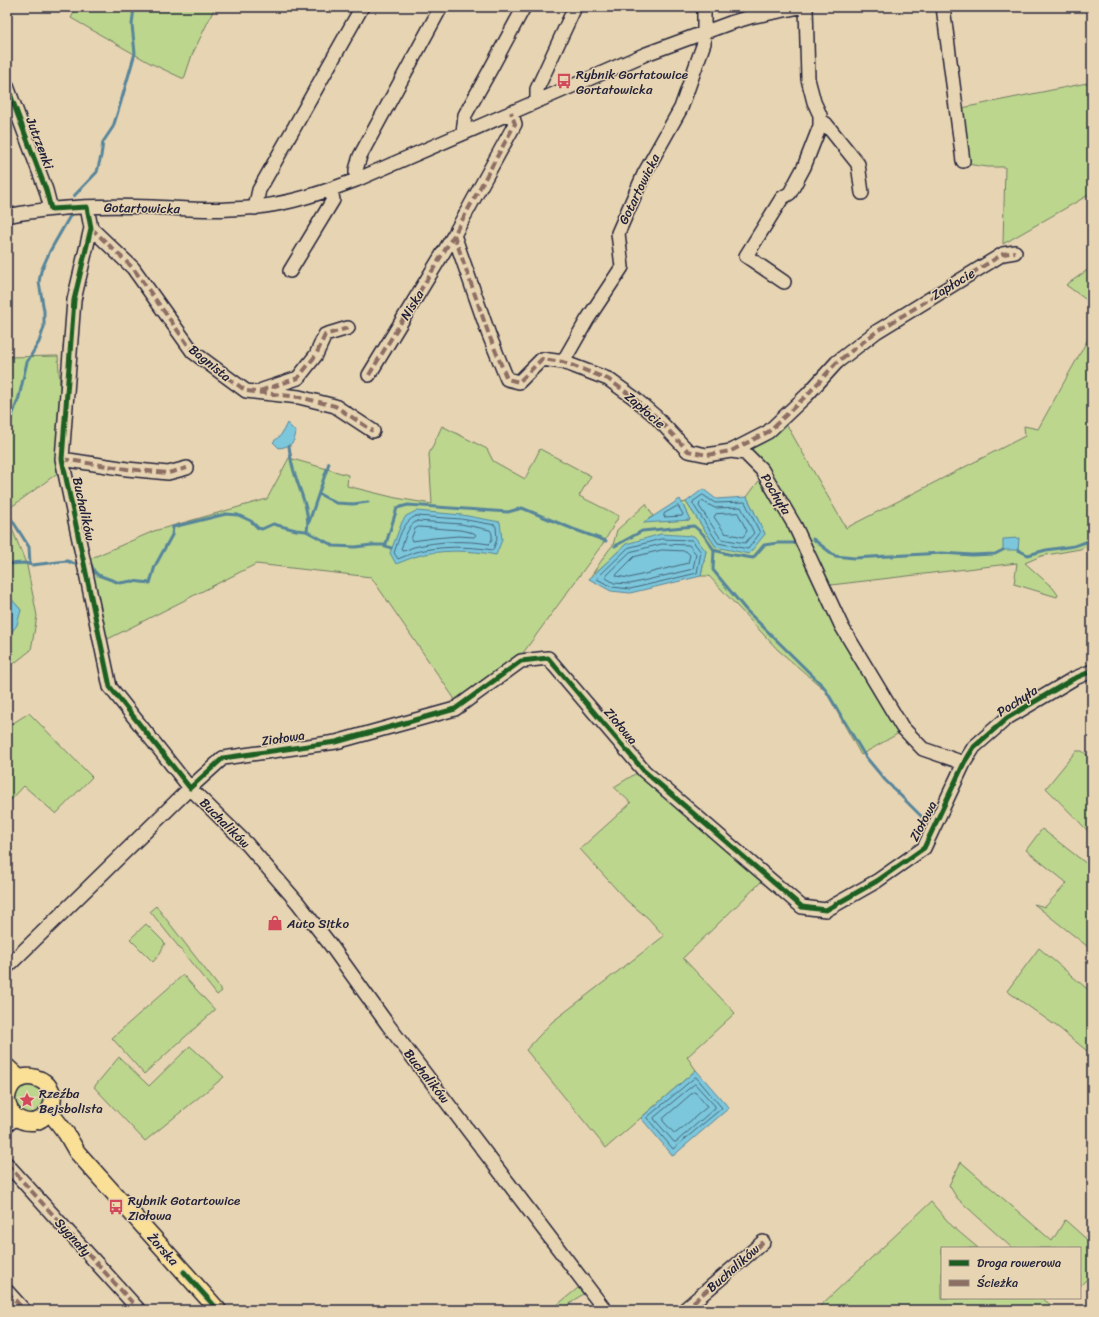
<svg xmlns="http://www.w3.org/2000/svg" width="1099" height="1317" font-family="Sriracha,sans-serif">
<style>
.green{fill:#bcd68d;stroke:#6f7c64}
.water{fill:#7bc7db;stroke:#57859b}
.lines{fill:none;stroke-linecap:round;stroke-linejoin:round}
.shore{stroke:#46647b;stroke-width:1}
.stream{stroke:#57859b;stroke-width:3}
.minor-casing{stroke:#22223b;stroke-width:16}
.major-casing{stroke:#22223b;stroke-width:19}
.minor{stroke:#e7d4b2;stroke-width:13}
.major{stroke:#fadf96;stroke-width:16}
.quiet{stroke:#8d6e63;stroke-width:4;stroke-dasharray:8 4;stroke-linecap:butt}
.cycleway-casing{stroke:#e7d4b2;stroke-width:8}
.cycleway{stroke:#1b5e20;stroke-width:5}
.labels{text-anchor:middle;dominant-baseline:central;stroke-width:3;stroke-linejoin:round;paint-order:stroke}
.poi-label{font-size:13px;fill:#22223b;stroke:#e7d4b2;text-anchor:start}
.street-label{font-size:13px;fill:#22223b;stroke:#e7d4b2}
</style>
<rect width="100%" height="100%" fill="#e7d4b2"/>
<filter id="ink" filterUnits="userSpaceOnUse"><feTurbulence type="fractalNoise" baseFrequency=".025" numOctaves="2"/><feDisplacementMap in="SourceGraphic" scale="8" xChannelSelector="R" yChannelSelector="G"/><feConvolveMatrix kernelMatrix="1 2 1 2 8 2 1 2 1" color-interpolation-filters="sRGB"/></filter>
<g filter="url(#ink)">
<!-- green -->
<path class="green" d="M 77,7 L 215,7 L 192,55 L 184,79 L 150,63 L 71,18 Z
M 1092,82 L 1092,193 L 1003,244 L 1005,167 L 988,167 L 966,164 L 962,108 Z
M 1092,267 L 1092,304 L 1066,285 Z
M 1092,332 L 1092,544 L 1080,549 L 1041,556 L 1025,563 L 1053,588 L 1058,595 L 1057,597 L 1014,584 L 1017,563 L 831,585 L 795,515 L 749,448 L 778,432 L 785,422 L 846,528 L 1025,436 L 1024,426 L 1038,429 Z
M 58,356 L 61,402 L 59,472 L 7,510 L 7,357 Z
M 442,426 L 487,449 L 493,461 L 525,479 L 540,449 L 591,476 L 579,496 L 619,516 L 604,542 L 523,653 L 512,663 L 456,703 L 454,698 L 371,577 L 256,564 L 106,640 L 87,560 L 154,531 L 267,499 L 289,458 L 348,475 L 347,486 L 396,498 L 432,504 L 429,454 Z
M 761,478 L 796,536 L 899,733 L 861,755 L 825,690 L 778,650 L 709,576 L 701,576 L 706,551 L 626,544 L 589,579 L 608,551 L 613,545 L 617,530 L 646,504 L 653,516 L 644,522 L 690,520 L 682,503 L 686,502 L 716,547 L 765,534 L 747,497 Z
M 7,516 L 27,566 L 37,616 L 31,650 L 7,669 L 7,638 L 21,610 L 7,594 Z
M 29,713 L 92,777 L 56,814 L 24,786 L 7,804 L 7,727 Z
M 1076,751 L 1082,751 L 1092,759 L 1092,835 L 1046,788 Z
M 640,771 L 763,880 L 683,958 L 735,1013 L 687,1057 L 696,1070 L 606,1148 L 526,1050 L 552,1022 L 664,936 L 648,918 L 627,901 L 580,849 L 631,803 L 614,787 Z
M 1042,829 L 1092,868 L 1092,950 L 1034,904 L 1045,907 L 1067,883 L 1026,850 Z
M 156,906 L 222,991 L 217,995 L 150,911 Z
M 146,924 L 165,943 L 159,955 L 153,962 L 130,939 Z
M 1039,948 L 1092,993 L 1092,1055 L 1059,1028 L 1007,991 Z
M 183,975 L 215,1010 L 144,1074 L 112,1038 Z
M 190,1046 L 224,1077 L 145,1141 L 94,1087 L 119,1057 L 149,1086 Z
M15 1100a15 15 0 1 1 30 0a15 15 0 1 1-30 0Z
M 961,1162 L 1052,1241 L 1065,1220 L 1092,1244 L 1092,1274 L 1080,1286 L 1080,1248 L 1012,1248 L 957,1198 L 949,1185 Z
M 931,1202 L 952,1226 L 978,1248 L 942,1248 L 942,1298 L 1042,1298 L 1057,1310 L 825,1310 L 820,1306 Z
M 578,1288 L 584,1293 L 562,1310 L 551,1310 Z"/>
<!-- water -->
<path class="water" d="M 287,423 L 296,432 C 294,444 291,446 279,448 L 273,442 L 281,435 Z
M 703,489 L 716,499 L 747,497 L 765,534 L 749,554 L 716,547 L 686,502 Z
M 680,499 L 690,520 L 643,523 Z
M 416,511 L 462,515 L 500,522 L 502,540 L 496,555 C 472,550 438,549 414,557 C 408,559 402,562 396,564 L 390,553 L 402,522 L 406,516 Z
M 661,534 L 694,536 L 706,551 L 701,576 L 630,593 L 611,591 L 589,579 L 626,544 Z
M 1019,538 L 1018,550 L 1003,550 L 1003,539 Z
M 7,594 L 21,610 L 17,625 L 7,638 Z
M 696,1070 L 729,1108 L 673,1156 L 641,1118 Z"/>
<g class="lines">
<!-- shore -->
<path class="shore" d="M 703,495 L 715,503 L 745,502 L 760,533 L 748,549 L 718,543 L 693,504 L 693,502 Z
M 702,501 L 715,508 L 741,507 L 754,533 L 745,543 L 721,539 L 699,506 L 700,503 Z
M 678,506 L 683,514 L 682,516 L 664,517 L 664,514 Z
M 738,513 L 747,531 L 743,537 L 725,533 L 714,517 L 716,514 Z
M 416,516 L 461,519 L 495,525 L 496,527 L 497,539 L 493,550 C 467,546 440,546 415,552 C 409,554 404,557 398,559 L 394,553 C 399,539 402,522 416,516 Z
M 417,521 L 461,524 L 490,530 C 493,533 493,541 489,544 C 465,540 438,541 414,547 C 410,548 406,551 402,551 L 401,549 C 405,539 407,526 417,521 Z
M 419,527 L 460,530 L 474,533 L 476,535 L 474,537 L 458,536 L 434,538 L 412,541 L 411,539 L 415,529 Z
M 661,539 L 692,540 L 701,552 L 697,573 L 630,589 L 612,587 L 597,579 L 598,577 L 628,548 Z
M 662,544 L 689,545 L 696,554 L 693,569 L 630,584 L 614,583 L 606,578 L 606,575 L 630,552 Z
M 662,550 L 686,551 L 690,555 L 688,563 L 629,578 L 616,576 L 617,574 L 634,557 Z
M 696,1077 L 722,1108 L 673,1149 L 647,1118 Z
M 695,1084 L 715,1106 L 715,1108 L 676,1142 L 674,1142 L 655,1120 L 654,1118 Z
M 694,1092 L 696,1093 L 706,1105 L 707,1107 L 676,1133 L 674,1133 L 663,1121 L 663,1119 Z"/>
<!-- stream -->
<path class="stream" d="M 74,196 L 97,172 L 101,156 L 103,142 L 113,127 L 120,105 L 135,53 L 132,25 L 134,7
M 7,430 L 19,397 L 27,362 L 39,342 L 44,327 L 44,311 L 39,282 L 41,271 L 50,251 L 70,216
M 289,446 C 290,454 291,461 293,468 C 298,488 311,510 307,531
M 319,494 L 336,503 L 353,504 L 368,502
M 7,512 L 29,547 L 30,564
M 309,522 L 329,463
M 813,539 L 835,556 L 854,558 L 942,553 L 972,555 L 995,554 L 1003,550
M 615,546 L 642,531 L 694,526 L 703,534 L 714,550 L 728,554 L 753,558 L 764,545 L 778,543 L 795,543
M 385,547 L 397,508 L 408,505 L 508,512 L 522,508 L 573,529 L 606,541
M 714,550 L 713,570 L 746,610 L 824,687 L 865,756 L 885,780 L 925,820
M 1018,550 L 1028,555 L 1046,550 L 1074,546 L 1092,540
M 7,564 L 25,563 L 32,565 L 67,561 L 81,566
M 91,564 L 94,571 L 98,575 L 120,583 L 132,581 L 150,583 L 155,566 L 172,535 L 173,527 L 226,514 L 238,515 L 251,521 L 258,528 L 262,529 L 273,524 L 296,530 L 306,531 L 334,546 L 355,547 L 372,545 L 383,545 L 391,548"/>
<defs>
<path id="minor" d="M 943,7 L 963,161
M 7,86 L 46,190 L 51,209
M 537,101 L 537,89 L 575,7
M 820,120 L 826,124 L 858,164 L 862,193
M 463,133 L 465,115 L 489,72 L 524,7
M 356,180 L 356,170 L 360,156 L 441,7
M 87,207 L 91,228 L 74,300 L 62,459 L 110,687 L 190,788 L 247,844 L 298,903 L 332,947 L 388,1025 L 605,1310
M 255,208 L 259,190 L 362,7
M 7,216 C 54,206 103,205 152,207 C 178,208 204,211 230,209 C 276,208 314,196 356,180 L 646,54 L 730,23 L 750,17 L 800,7
M 91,228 L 133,268 L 193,352 L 246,391 L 299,397 L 335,406 L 373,431
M 454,235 L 489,335 L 507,379 L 519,382 L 542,359 L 563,362 L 608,379 L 633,397 L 655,416 L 688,451 L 707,455 L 731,451 L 768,432 L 807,395 L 837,362 L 876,332 L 1003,254 L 1015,252
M 290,271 L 333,200 L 331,190
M 784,282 L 746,256 L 782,198 L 790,193 L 804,167 L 820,126 L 820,115 L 814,102 L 808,79 L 806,7
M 563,362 L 587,320 L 622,267 L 618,233 L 644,174 L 681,108 L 704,43 L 704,10 L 706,7
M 369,375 L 454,235 L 515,124 L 511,112
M 262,390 L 298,378 L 316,355 L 325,335 L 348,328
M 731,451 L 745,453 L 762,470 L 795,526 L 842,627 L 902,727 L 923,749 L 964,763
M 62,459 L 127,469 L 168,473 L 187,468
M 7,967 L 190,788 L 223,758 L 336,742 L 455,709 L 521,661 L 548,658 L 644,771 L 802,907 L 826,910 L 877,881 L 924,848 L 964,763 L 974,747 L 1007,718 L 1073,679 L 1092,671
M 7,1125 L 17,1118
M 7,1164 L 139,1310
M 7,1291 L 24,1310
M 684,1310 L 763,1242"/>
<path id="major" d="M 7,1067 L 20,1079
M 7,1098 C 11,1061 65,1078 50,1109 C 46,1116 40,1121 33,1122 C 19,1123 9,1114 7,1101
M 49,1111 L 66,1133 L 77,1152 L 218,1310"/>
</defs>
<!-- minor casing -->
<use href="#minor" class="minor-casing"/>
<!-- major casing -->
<use href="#major" class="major-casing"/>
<!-- minor -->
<use href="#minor" class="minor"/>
<!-- major -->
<use href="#major" class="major"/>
<!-- quiet -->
<path class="quiet" d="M 91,228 L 133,268 L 193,352 L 246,391 L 299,397 L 335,406 L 373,431
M 454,235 L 489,335 L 507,379 L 519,382 L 542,359 L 563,362 L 608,379 L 633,397 L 655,416 L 688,451 L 707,455 L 731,451 L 768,432 L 807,395 L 837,362 L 876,332 L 1003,254 L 1015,252
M 369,375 L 454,235 L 515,124 L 511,112
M 260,391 L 298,378 L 316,355 L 325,335 L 348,328
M 62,459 L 127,469 L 168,473 L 187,468
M 7,1164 L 139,1310
M 7,1291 L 24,1310
M 684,1310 L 763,1242"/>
<defs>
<path id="cycleway" d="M 7,86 L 46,190 L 51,209 L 87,207 L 91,228 L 74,300 L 62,459 L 110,687 L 190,788 L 223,758 L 336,742 L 455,709 L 521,661 L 548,658 L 644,771 L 802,907 L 826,910 L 877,881 L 924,848 L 964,763 L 974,747 L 1007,718 L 1073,679 L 1092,671
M 184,1272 L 218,1310"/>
</defs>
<!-- cycleway casing -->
<use href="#cycleway" class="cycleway-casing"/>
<!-- cycleway -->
<use href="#cycleway" class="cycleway"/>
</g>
</g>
<!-- icons -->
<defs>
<symbol id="bus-bare" viewBox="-9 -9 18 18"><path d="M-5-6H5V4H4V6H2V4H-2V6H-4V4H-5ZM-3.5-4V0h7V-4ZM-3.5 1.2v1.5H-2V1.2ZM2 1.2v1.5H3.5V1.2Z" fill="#d1495b" stroke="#e7d4b2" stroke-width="2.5" paint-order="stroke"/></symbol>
<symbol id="shop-bare" viewBox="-9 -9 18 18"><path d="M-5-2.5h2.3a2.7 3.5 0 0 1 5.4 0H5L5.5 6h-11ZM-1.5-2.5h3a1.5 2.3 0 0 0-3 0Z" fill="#d1495b" stroke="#e7d4b2" stroke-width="2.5" paint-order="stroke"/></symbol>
<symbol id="sight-bare" viewBox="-9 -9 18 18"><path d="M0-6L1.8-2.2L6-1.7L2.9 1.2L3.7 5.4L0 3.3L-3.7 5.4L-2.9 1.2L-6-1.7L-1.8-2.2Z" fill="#d1495b" stroke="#e7d4b2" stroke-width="2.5" paint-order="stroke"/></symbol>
</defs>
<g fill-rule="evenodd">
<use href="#bus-bare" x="553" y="70" width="22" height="22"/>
<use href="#shop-bare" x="264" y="912" width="22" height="22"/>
<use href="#sight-bare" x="16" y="1089" width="22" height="22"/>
<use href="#bus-bare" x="105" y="1196" width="22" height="22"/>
</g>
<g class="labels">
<!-- poi labels -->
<g class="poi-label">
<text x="576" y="74">Rybnik Gortatowice<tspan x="576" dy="15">Gortatowicka</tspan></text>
<text x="287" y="923">Auto Sitko</text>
<text x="39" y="1093">Rzeźba<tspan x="39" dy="15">Bejsbolista</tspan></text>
<text x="128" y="1200">Rybnik Gotartowice<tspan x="128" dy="15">Ziołowa</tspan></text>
</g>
<!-- street labels -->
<g class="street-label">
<text transform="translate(40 143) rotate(69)">Jutrzenki</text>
<text transform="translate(639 189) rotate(-64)">Gotartowicka</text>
<text transform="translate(142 208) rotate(1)">Gotartowicka</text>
<text transform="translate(953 284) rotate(-31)">Zapłocie</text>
<text transform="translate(412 305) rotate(-59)">Niska</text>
<text transform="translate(210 363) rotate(39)">Bagnista</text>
<text transform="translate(645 410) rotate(41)">Zapłocie</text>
<text transform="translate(776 494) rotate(59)">Pochyła</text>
<text transform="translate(84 509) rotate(78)">Buchalików</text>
<text transform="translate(1017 701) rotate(-33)">Pochyła</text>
<text transform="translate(621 726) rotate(50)">Ziołowa</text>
<text transform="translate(283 738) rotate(-8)">Ziołowa</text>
<text transform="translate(923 821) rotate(-62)">Ziołowa</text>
<text transform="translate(225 823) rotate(45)">Buchalików</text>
<text transform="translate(427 1076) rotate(52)">Buchalików</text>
<text transform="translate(73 1237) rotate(48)">Sygnały</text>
<text transform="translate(163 1249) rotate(48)">Żorska</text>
<text transform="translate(733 1268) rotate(-41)">Buchalików</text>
</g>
</g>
<!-- margin -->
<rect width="1099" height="1317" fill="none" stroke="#e7d4b2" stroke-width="24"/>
<rect x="12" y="12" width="1075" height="1293" fill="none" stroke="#22223b" stroke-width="1.5" filter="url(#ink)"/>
<!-- legend -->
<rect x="941" y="1247" width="140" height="52" fill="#e7d4b2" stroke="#988d82"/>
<rect x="949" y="1260" width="20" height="6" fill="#1b5e20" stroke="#988d82"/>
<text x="977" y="1267" font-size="12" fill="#22223b">Droga rowerowa</text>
<rect x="949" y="1280" width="20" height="6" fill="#8d6e63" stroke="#988d82"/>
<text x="977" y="1287" font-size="12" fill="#22223b">Ścieżka</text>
</svg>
